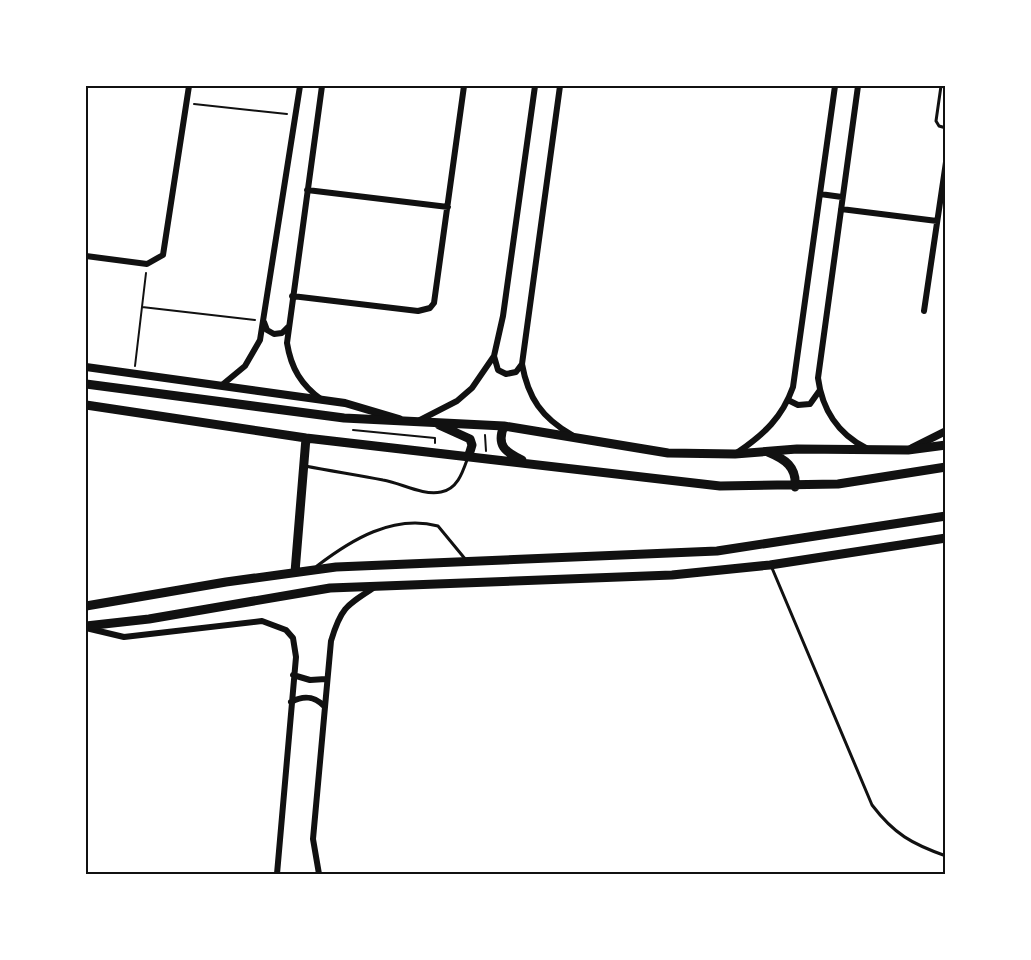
<svg xmlns="http://www.w3.org/2000/svg" width="1031" height="960" font-family="'Noto Serif',serif">
<style>
.lines{fill:none;stroke-linecap:round;stroke-linejoin:round}
.path{stroke:#111;stroke-width:2}
.service{stroke:#111;stroke-width:3}
.minor{stroke:#111;stroke-width:6}
.tertiary{stroke:#111;stroke-width:8}
.secondary{stroke:#111;stroke-width:9}
.neatline{fill:none;stroke:#111;stroke-width:2}
</style>
<rect width="100%" height="100%" fill="#fff"/>
<g class="lines">
<!-- path -->
<path class="path" d="M 194,104 L 287,114
M 142,307 L 255,320
M 135,366 L 146,273
M 353,430 L 435,438 L 435,443
M 485,435 L 486,451"/>
<!-- service -->
<path class="service" d="M 941,86 L 936,121 L 939,126 L 946,128
M 305,466 C 331,471 357,475 383,480 C 401,483 423,496 441,492 C 458,489 463,471 468,457
M 317,566 C 351,540 393,514 438,526 L 466,560
M 772,568 L 872,805 C 894,834 912,844 946,856"/>
<!-- minor -->
<path class="minor" d="M 560,86 L 522,364 C 528,398 542,418 572,435
M 858,86 L 818,378 C 822,409 838,434 866,448
M 307,190 L 448,207
M 820,194 L 842,197
M 841,209 L 937,221
M 86,256 L 147,264 L 163,255 L 189,86
M 292,296 L 418,311 L 430,308 L 434,303 L 464,86
M 924,311 L 946,162
M 264,322 L 267,330 L 274,334 L 282,333 L 288,327
M 494,356 L 498,370 L 506,374 L 516,372 L 522,364
M 222,385 L 245,366 L 260,340 L 300,86
M 322,400 C 301,385 291,368 287,343 L 322,86
M 788,400 L 798,405 L 810,404 L 820,390
M 420,420 L 457,401 L 472,388 L 494,356 L 503,316 L 535,86
M 738,452 C 764,434 782,418 793,387 L 835,86
M 86,628 L 124,637 L 262,621 L 286,630 L 293,638 L 296,657 L 277,874
M 293,675 L 310,680 L 326,679
M 291,702 C 304,695 314,696 324,706
M 319,874 L 313,839 L 331,641 C 341,607 347,605 375,587"/>
<!-- tertiary -->
<path class="tertiary" d="M 86,367 L 345,403 L 399,419
M 912,448 L 946,431"/>
<!-- secondary -->
<path class="secondary" d="M 86,384 L 344,418 L 504,426 L 668,453 L 735,454 L 797,449 L 908,450 L 946,445
M 86,405 L 306,438 L 720,486 L 838,484 L 946,467
M 439,425 L 470,439 L 472,445 L 469,455
M 504,426 C 496,445 505,452 522,460
M 768,452 C 785,459 797,467 795,487
M 295,572 L 306,438
M 86,606 L 226,582 L 336,567 L 717,551 L 946,516
M 86,626 L 149,619 L 330,588 L 672,575 L 770,565 L 946,538"/>
</g>
<!-- border -->
<rect width="1031" height="960" fill="none" stroke="#ffffff" stroke-width="174"/>
<rect x="87" y="87" width="857" height="786" class="neatline"/>
</svg>
